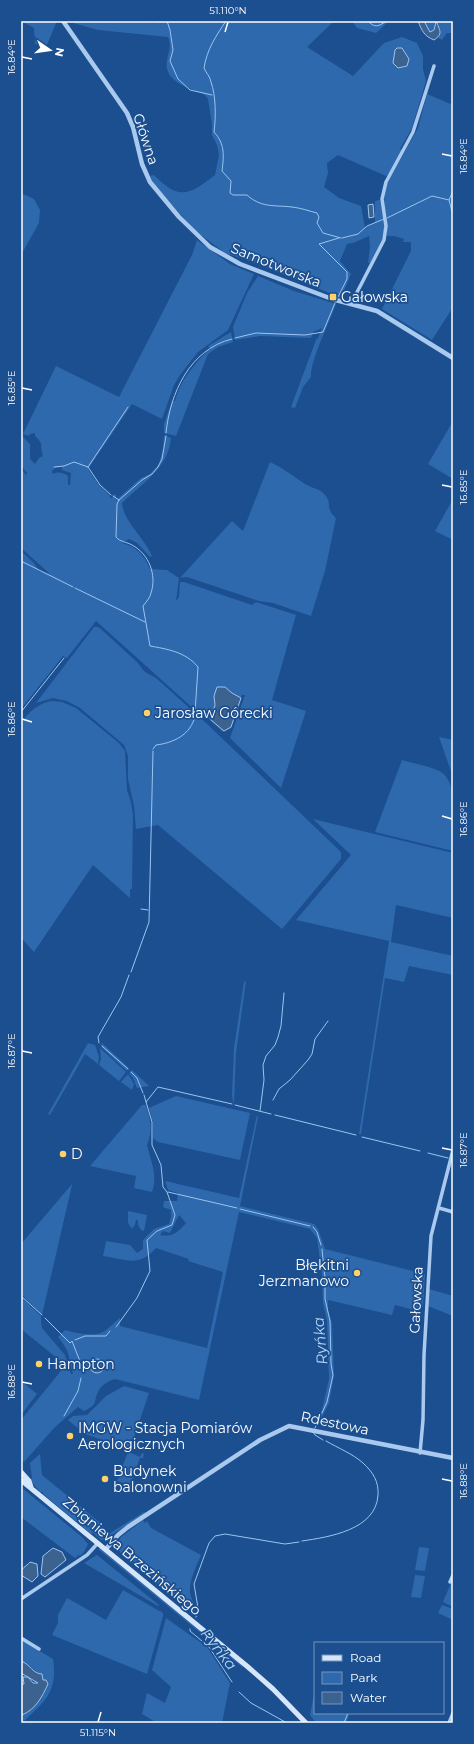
<svg xmlns="http://www.w3.org/2000/svg" width="474" height="1744" font-family="Montserrat,sans-serif">
<style>
.green{fill:#2e69ad;fill-rule:evenodd}
.water{fill:#3c6290;stroke:#9cc4f0}
.lines{fill:none;stroke-linecap:round;stroke-linejoin:round}
.stream{stroke:#9cc4f0;stroke-width:1}
.minor{stroke:#a9c9ee;stroke-width:3.5}
.tertiary{stroke:#a9c9ee;stroke-width:4.5}
.secondary{stroke:#d6e6fa;stroke-width:5}
.ticks{fill:none;stroke:#fff;stroke-width:1.5}
.poi-dot{fill:#ffd166;stroke:#1b4f8f;stroke-width:1.5}
.labels{text-anchor:middle;dominant-baseline:central;stroke-width:3.5;stroke-linejoin:round;paint-order:stroke}
.street-label{font-size:14px;fill:#fff;stroke:#1b4f8f}
.poi-label{font-size:14px;fill:#fff;stroke:#1b4f8f;text-anchor:start}
.water-label{font-size:15px;font-style:italic;fill:#b5d3f5;stroke:#1b4f8f}
.neatline{fill:none;stroke:#fff;stroke-width:1.5}
.ticks-label{font-size:10px;text-anchor:middle;fill:#fff}
</style>
<rect width="100%" height="100%" fill="#1b4f8f"/>
<!-- green -->
<path class="green" d="M 21,21 L 57,21 L 46,47 L 35,44 L 34,28 Z
M 66,21 L 129,21 L 155,23 L 155,21 L 334,21 L 307,47 L 353,76 L 384,43 L 402,37 L 417,43 L 423,56 L 423,69 L 426,81 L 412,128 L 400,149 L 402,150 L 388,175 L 386,176 L 338,155 L 327,163 L 328,173 L 324,187 L 339,198 L 361,206 L 365,228 L 375,222 L 375,201 L 380,200 L 385,223 L 383,238 L 370,263 L 368,263 L 370,247 L 369,236 L 353,243 L 347,244 L 340,261 L 351,274 L 341,298 L 332,296 L 332,294 L 256,263 L 225,253 L 193,229 L 154,184 L 150,176 L 154,175 C 179,201 189,195 215,175 L 219,155 L 217,145 L 212,135 L 212,125 L 208,99 L 205,95 C 190,88 163,82 167,61 C 168,52 172,47 168,37 L 98,30 Z
M 352,21 L 389,21 L 376,33 L 357,28 Z
M 424,21 L 453,21 L 453,33 L 447,33 L 442,40 L 438,38 L 440,35 L 437,25 L 435,26 L 433,32 L 430,32 Z
M 427,94 L 453,105 L 453,307 L 432,340 L 382,309 L 411,251 L 411,242 L 403,242 L 404,239 L 394,236 L 387,236 L 387,219 L 384,205 L 385,187 L 418,128 Z
M 21,193 L 34,199 L 40,210 L 39,223 L 21,255 Z
M 197,240 L 230,264 L 254,274 L 228,330 L 198,352 L 180,375 L 174,385 L 162,419 L 132,404 L 88,469 L 98,484 L 110,496 L 110,498 L 112,498 L 114,494 L 116,495 L 116,500 L 141,478 L 150,474 L 159,464 L 163,449 L 164,435 L 171,438 C 168,469 142,483 122,503 C 123,521 144,537 152,556 L 150,557 L 137,543 L 129,539 L 122,543 C 137,547 144,555 150,569 L 167,570 L 179,578 L 176,601 L 179,597 L 180,582 L 184,582 L 252,605 L 256,602 L 296,615 L 272,700 L 306,711 L 281,788 L 230,738 L 245,695 L 242,695 L 231,728 L 223,732 L 198,709 L 195,710 L 96,621 L 67,658 L 63,656 L 21,709 L 21,551 L 33,562 L 40,572 L 41,571 L 50,574 L 21,548 L 21,469 L 26,475 L 27,473 L 21,466 L 21,438 L 22,436 L 30,444 L 30,459 L 35,464 L 39,458 L 43,456 C 39,445 45,445 35,436 L 35,433 L 30,434 L 29,436 L 23,434 L 56,366 L 119,397 L 192,255 ZM 62,467 L 62,470 L 71,473 L 70,485 L 68,485 L 68,476 C 64,473 58,471 53,474 L 52,471 L 55,468 ZM 225,688 L 240,699 L 231,727 L 222,729 L 211,719 L 215,705 L 214,700 Z
M 258,276 L 294,291 L 336,304 C 330,321 310,361 311,377 L 303,387 L 295,408 L 291,407 L 316,340 L 318,338 L 322,328 L 313,332 L 311,338 L 260,336 L 235,340 L 233,327 L 247,293 Z
M 231,332 L 233,342 L 218,347 L 208,354 L 176,436 L 164,433 L 164,424 L 172,401 L 175,401 C 180,381 193,366 207,351 L 211,349 L 208,346 Z
M 453,421 L 453,479 L 428,464 Z
M 270,462 C 283,468 293,476 305,484 C 313,489 320,488 326,496 C 332,505 325,508 336,518 L 325,571 L 311,616 L 273,603 L 259,601 L 187,577 L 180,578 L 232,521 L 243,531 Z
M 453,499 L 453,540 L 435,531 Z
M 94,627 L 98,627 L 101,629 L 137,662 L 145,672 L 156,678 L 205,722 L 341,852 L 341,859 L 282,929 L 158,825 L 136,829 L 134,806 L 128,779 L 128,756 L 124,745 L 80,708 L 67,701 L 53,698 L 36,703 Z
M 51,701 L 62,702 L 76,708 L 119,743 L 125,751 L 127,790 L 131,802 L 133,815 L 132,889 L 130,889 L 130,898 L 93,865 L 34,952 L 21,938 L 21,723 C 29,712 37,704 51,701 Z
M 439,737 L 453,740 L 453,778 L 452,774 Z
M 402,760 C 412,763 433,767 441,772 C 460,784 453,831 453,851 L 375,832 Z
M 313,819 L 453,853 L 453,918 L 396,905 L 391,942 L 453,956 L 453,975 L 409,966 L 404,982 L 385,978 L 361,1134 L 359,1134 L 389,941 L 296,920 L 351,855 Z
M 246,981 L 236,1053 L 234,1103 L 233,1102 L 232,1095 L 234,1048 L 244,982 Z
M 88,1043 L 95,1045 L 99,1057 L 98,1064 L 85,1054 L 50,1115 L 48,1114 Z
M 102,1043 L 129,1068 L 127,1071 L 101,1047 Z
M 100,1048 L 126,1072 L 119,1081 L 99,1065 L 101,1059 Z
M 132,1070 L 149,1086 L 137,1088 L 133,1078 L 129,1073 Z
M 128,1074 L 134,1084 L 132,1090 L 121,1082 Z
M 176,1096 L 250,1113 L 240,1160 L 158,1142 L 153,1138 L 153,1122 L 149,1108 Z
M 142,1105 L 146,1105 C 151,1122 153,1129 147,1145 C 151,1162 158,1175 152,1192 L 134,1188 L 136,1176 L 90,1166 Z
M 257,1115 L 258,1117 L 240,1206 L 314,1224 L 318,1229 L 325,1249 L 425,1274 L 423,1307 L 418,1307 L 418,1311 L 395,1305 L 392,1315 L 328,1300 L 328,1310 L 332,1323 L 334,1376 L 329,1403 L 318,1425 L 313,1424 L 322,1410 L 329,1379 L 327,1321 L 323,1303 L 322,1276 L 317,1238 L 310,1229 L 239,1212 L 199,1400 L 115,1379 C 108,1381 101,1385 98,1392 C 93,1402 99,1404 84,1411 L 78,1407 L 55,1427 L 24,1462 L 21,1457 L 21,1420 L 60,1372 L 62,1365 L 58,1359 L 21,1329 L 21,1297 L 41,1316 L 41,1322 L 42,1328 L 65,1355 L 71,1374 L 73,1374 C 68,1356 71,1353 58,1337 L 65,1330 C 75,1333 94,1337 103,1332 C 109,1329 114,1322 120,1318 L 120,1326 L 207,1348 L 223,1272 L 188,1261 L 189,1259 L 156,1248 C 139,1268 125,1259 103,1256 L 106,1241 L 130,1245 L 137,1253 L 143,1249 L 143,1240 L 154,1229 L 169,1224 L 171,1217 L 171,1210 L 163,1207 L 164,1201 L 177,1201 L 178,1193 L 168,1190 L 165,1181 L 239,1198 ZM 179,1215 L 186,1223 C 178,1232 172,1238 160,1235 L 163,1231 L 170,1233 Z
M 72,1184 L 72,1185 L 42,1315 L 21,1294 L 21,1244 Z
M 128,1211 L 147,1215 L 144,1231 L 141,1230 L 138,1225 L 138,1220 L 136,1220 L 135,1225 L 132,1229 L 128,1223 Z
M 429,1289 L 453,1296 L 453,1316 L 428,1306 Z
M 21,1381 L 37,1394 L 21,1415 Z
M 124,1386 L 149,1393 L 129,1452 L 140,1457 L 142,1453 L 144,1454 L 143,1458 L 140,1458 L 130,1485 L 117,1481 L 129,1449 L 85,1434 L 68,1420 L 73,1416 L 87,1415 L 106,1396 Z
M 40,1454 L 42,1475 L 103,1525 L 99,1536 L 102,1538 L 144,1512 L 146,1513 L 104,1540 L 101,1540 L 93,1533 L 91,1534 L 43,1494 L 43,1492 L 40,1492 L 30,1480 L 32,1478 L 30,1463 Z
M 22,1488 L 82,1537 L 88,1544 L 84,1552 L 80,1556 L 77,1554 L 78,1556 L 75,1558 L 21,1517 Z
M 143,1520 L 145,1523 L 147,1521 L 151,1528 L 201,1555 C 197,1565 189,1580 190,1592 C 191,1599 196,1606 194,1613 L 123,1556 L 118,1549 L 115,1549 L 121,1537 Z
M 419,1547 L 429,1548 L 425,1571 L 415,1570 Z
M 101,1548 L 241,1663 L 242,1667 L 98,1549 Z
M 97,1555 L 159,1605 L 158,1606 L 84,1563 Z
M 415,1575 L 425,1576 L 421,1598 L 411,1597 Z
M 453,1578 L 453,1607 L 443,1602 Z
M 123,1590 L 163,1613 L 163,1616 L 147,1674 L 52,1635 L 58,1623 L 58,1615 L 67,1598 L 106,1620 Z
M 442,1605 L 453,1609 L 453,1620 L 438,1613 Z
M 166,1618 L 207,1647 L 230,1683 L 222,1723 L 157,1723 L 142,1714 L 147,1693 L 165,1703 L 171,1687 L 152,1670 Z
M 21,1642 L 25,1642 L 53,1659 C 58,1694 44,1701 22,1723 L 21,1712 L 23,1715 C 35,1709 43,1696 48,1684 L 43,1680 L 43,1676 C 34,1672 30,1664 21,1661 Z
M 314,1694 L 315,1713 L 350,1713 L 346,1723 L 316,1723 L 310,1715 Z"/>
<!-- water -->
<path class="water" d="M 418,21 L 424,21 L 430,32 L 434,30 L 436,22 L 437,23 C 440,31 443,34 434,40 C 424,36 422,31 418,21 Z
M 397,48 L 402,48 L 409,59 L 407,66 L 398,68 L 393,63 L 395,50 Z
M 373,204 L 374,217 L 369,218 L 368,205 Z
M 217,687 L 225,687 L 232,693 L 241,698 L 231,727 L 224,731 L 211,720 L 215,705 L 214,696 Z
M90 1366a7 7 0 1 1 14 0a7 7 0 1 1-14 0Z
M 53,1548 L 62,1552 L 66,1560 L 45,1577 L 41,1574 L 43,1556 Z
M 30,1562 L 37,1564 L 38,1576 L 32,1582 L 21,1575 C 21,1567 26,1567 30,1562 Z
M 21,1661 C 30,1664 33,1674 42,1674 L 43,1680 L 46,1680 L 48,1684 C 42,1697 36,1709 22,1715 L 21,1712 L 21,1684 L 24,1684 L 23,1677 L 28,1677 L 33,1683 L 38,1683 L 21,1673 Z"/>
<g class="lines">
<!-- stream -->
<path class="stream" d="M 167,21 L 170,30 L 173,50 L 170,61 L 178,79 L 190,90 L 212,95
M 226,21 C 216,36 207,49 204,68 C 206,73 210,76 211,82 C 216,96 216,117 214,132 C 225,144 224,155 222,171 L 231,181 L 230,193 L 233,195 L 247,195 C 261,208 275,205 292,207 C 301,208 309,211 317,213 L 319,217 L 317,223 L 323,233 L 341,238
M 368,21 C 374,28 379,27 386,21
M 453,191 L 449,200 L 453,215
M 387,218 L 432,196 L 449,200
M 342,238 L 358,234 L 367,226 L 384,219
M 338,297 L 347,279 L 347,272 L 319,244 L 339,238
M 235,338 L 256,333 L 305,335 L 323,332 L 335,303
M 166,433 C 170,393 190,349 232,339
M 166,436 L 162,459 L 158,467 L 152,474 L 142,480 L 119,500 L 117,504 L 116,537 C 120,542 127,542 132,545 C 149,554 157,575 151,593 C 150,598 146,602 143,606 L 150,646 C 167,649 186,652 198,667 L 195,713
M 54,467 L 64,466 L 74,462 L 88,467 L 100,485 L 111,495
M 88,467 L 128,407
M 113,496 L 119,500
M 21,561 L 73,587
M 75,588 L 145,622
M 21,712 L 64,658
M 153,749 L 156,745 C 173,743 191,735 195,716
M 141,909 L 148,910
M 131,972 L 149,922 L 153,751
M 99,1043 L 98,1037 L 121,997 L 129,975
M 102,1046 L 128,1069
M 131,1072 L 137,1078 L 143,1093
M 273,1100 L 279,1089 L 290,1080 L 308,1060 L 312,1054 L 315,1039 L 328,1021
M 146,1102 L 158,1087 L 232,1104
M 235,1105 L 271,1114
M 260,1111 L 264,1080 L 263,1065 L 266,1056 L 275,1045 L 278,1037 L 281,1026 L 284,993
M 275,1115 L 356,1135
M 362,1137 L 420,1151
M 428,1153 L 448,1158
M 168,1192 L 237,1208
M 240,1209 L 310,1226
M 313,1227 L 317,1232 L 321,1245
M 21,1296 L 42,1315
M 45,1318 L 70,1343 L 72,1341 L 83,1369
M 116,1327 L 137,1298 L 150,1271 L 147,1240 L 157,1231 L 172,1225 L 175,1215 L 167,1192 L 163,1187 L 161,1165 L 152,1145 L 152,1122 L 144,1095
M 75,1340 L 85,1336 L 106,1336 L 110,1331
M 64,1416 L 78,1391 L 81,1378
M 315,1428 L 327,1402 L 333,1375 L 331,1364 L 330,1321 L 325,1299 L 325,1278 L 322,1249
M 313,1432 L 315,1435 L 323,1440
M 302,1541 C 329,1537 376,1530 378,1495 C 379,1482 373,1472 363,1463 C 353,1454 338,1448 326,1441
M 196,1617 L 198,1608 L 194,1584 L 209,1543 L 215,1536 L 225,1534 L 285,1544 L 299,1542
M 190,1629 L 190,1631 L 209,1647 L 232,1682
M 239,1692 L 251,1703 L 287,1723
M 344,1723 L 348,1713"/>
<!-- minor -->
<path class="minor" d="M 351,304 L 384,240 L 386,226 L 382,199 L 386,182 L 413,132 L 434,66
M 439,1208 L 453,1212
M 420,1453 L 423,1420 L 424,1355 L 431,1236 L 453,1150
M 450,1582 L 453,1575
M 21,1599 L 87,1555 L 98,1543
M 21,1638 L 39,1649
M 449,1723 L 453,1713"/>
<!-- tertiary -->
<path class="tertiary" d="M 63,21 L 127,113 L 133,127 L 142,164 L 150,182 L 179,217 L 210,247 L 240,264 L 332,299 L 377,311 L 453,358
M 106,1549 L 118,1535 L 128,1527 L 260,1440 L 289,1426 L 453,1458"/>
<!-- secondary -->
<path class="secondary" d="M 21,1472 L 29,1481 L 31,1487
M 21,1480 L 248,1667 L 273,1689 L 306,1723"/>
</g>
<!-- ticks -->
<path class="ticks" d="M 225,32 L 228,22M 22,57 L 32,59M 442,154 L 452,156M 22,388 L 32,390M 442,485 L 452,487M 22,719 L 32,722M 442,816 L 452,819M 22,1051 L 32,1053M 442,1148 L 452,1150M 22,1382 L 32,1384M 442,1479 L 452,1481M 98,1722 L 101,1712"/>
<!-- markers -->
<g class="poi-dot">
<rect x="329" y="293" width="8" height="8" rx="2"/>
<circle cx="147" cy="713" r="4"/>
<circle cx="63" cy="1154" r="4"/>
<circle cx="357" cy="1273" r="4"/>
<circle cx="39" cy="1364" r="4"/>
<circle cx="70" cy="1436" r="4"/>
<circle cx="105" cy="1479" r="4"/>
</g>
<g class="labels">
<!-- street labels -->
<g class="street-label">
<text transform="translate(146 139) rotate(72)">Główna</text>
<text transform="translate(276 265) rotate(22)">Samotworska</text>
<text transform="translate(416 1300) rotate(-87)">Gałowska</text>
<text transform="translate(335 1423) rotate(12)">Rdestowa</text>
<text transform="translate(132 1556) rotate(40)">Zbigniewa Brzezińskiego</text>
</g>
<!-- poi labels -->
<g class="poi-label">
<text x="341" y="297">Gałowska</text>
<text x="155" y="713">Jarosław Górecki</text>
<text x="71" y="1154">D</text>
<text x="349" y="1265" text-anchor="end">Błękitni<tspan x="349" dy="16">Jerzmanowo</tspan></text>
<text x="47" y="1364">Hampton</text>
<text x="78" y="1428">IMGW - Stacja Pomiarów<tspan x="78" dy="16">Aerologicznych</tspan></text>
<text x="113" y="1471">Budynek<tspan x="113" dy="16">balonowni</tspan></text>
</g>
<!-- water labels -->
<g class="water-label">
<text transform="translate(320 1341) rotate(-95)">Ryńka</text>
<text transform="translate(219 1649) rotate(52)">Ryńka</text>
</g>
</g>
<!-- border -->
<rect width="474" height="1744" fill="none" stroke="#1b4f8f" stroke-width="44"/>
<!-- legend -->
<rect x="314" y="1642" width="130" height="72" fill="#1b4f8f" stroke="#7695bc"/>
<rect x="322" y="1655" width="20" height="6" fill="#d6e6fa" stroke="#7695bc"/>
<text x="350" y="1662" font-size="12" fill="#ffffff">Road</text>
<rect x="322" y="1672" width="20" height="12" fill="#2e69ad" stroke="#7695bc"/>
<text x="350" y="1682" font-size="12" fill="#ffffff">Park</text>
<rect x="322" y="1692" width="20" height="12" fill="#3c6290" stroke="#7695bc"/>
<text x="350" y="1702" font-size="12" fill="#ffffff">Water</text>
<!-- north arrow -->
<g transform="translate(50 50) rotate(103)" stroke="#1b4f8f" stroke-width="3" paint-order="stroke">
<path d="M0-3L7 15L0 10L-7 15Z" fill="#ffffff"/>
<text y="-6" font-size="11" font-weight="bold" text-anchor="middle" fill="#ffffff">N</text>
</g>
<rect x="22" y="22" width="430" height="1700" class="neatline"/>
<g class="ticks-label">
<text x="228" y="14">51.110°N</text>
<text transform="translate(11 57) rotate(-90)" y="4">16.84°E</text>
<text transform="translate(463 156) rotate(-90)" y="4">16.84°E</text>
<text transform="translate(11 388) rotate(-90)" y="4">16.85°E</text>
<text transform="translate(463 487) rotate(-90)" y="4">16.85°E</text>
<text transform="translate(11 719) rotate(-90)" y="4">16.86°E</text>
<text transform="translate(463 819) rotate(-90)" y="4">16.86°E</text>
<text transform="translate(11 1051) rotate(-90)" y="4">16.87°E</text>
<text transform="translate(463 1150) rotate(-90)" y="4">16.87°E</text>
<text transform="translate(11 1382) rotate(-90)" y="4">16.88°E</text>
<text transform="translate(463 1481) rotate(-90)" y="4">16.88°E</text>
<text x="98" y="1736">51.115°N</text>
</g>
</svg>
